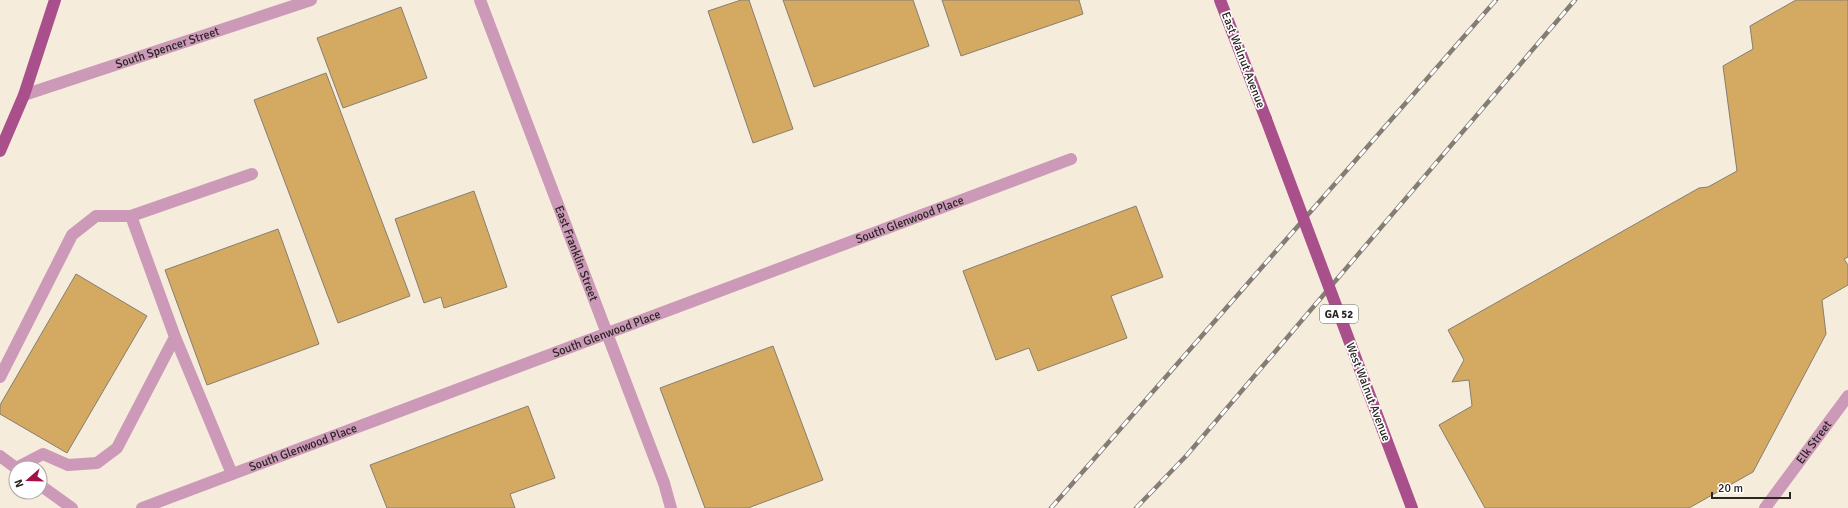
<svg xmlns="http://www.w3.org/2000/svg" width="1848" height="508" font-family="Signika,sans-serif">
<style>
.building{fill:#d4a961;stroke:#877e71}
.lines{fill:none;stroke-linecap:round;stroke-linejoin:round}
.service{stroke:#cc99b9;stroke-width:12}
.minor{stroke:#cc99b9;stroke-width:12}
.primary{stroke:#a94f8c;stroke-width:12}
.rail-casing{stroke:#837d73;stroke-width:4.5}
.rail{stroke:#fff;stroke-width:3;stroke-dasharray:9;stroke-linecap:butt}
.primary-bridge{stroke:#a94f8c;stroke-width:12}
.labels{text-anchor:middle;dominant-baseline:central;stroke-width:3.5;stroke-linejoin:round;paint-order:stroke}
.shield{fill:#fff;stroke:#6a6764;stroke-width:1}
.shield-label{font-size:11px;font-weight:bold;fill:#2a2621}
.street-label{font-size:12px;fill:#2a2621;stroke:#fff}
</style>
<rect width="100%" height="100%" fill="#f5ecdc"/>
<!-- building -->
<path class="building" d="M 741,0 L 749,0 L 793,129 L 753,143 L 708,11 Z
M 783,0 L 913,0 L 929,46 L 814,87 Z
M 942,0 L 1079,0 L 1083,14 L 961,56 Z
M 1796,0 L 1848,0 L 1848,257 L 1844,259 L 1848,265 L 1848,285 L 1822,300 L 1826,334 L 1753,472 L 1689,508 L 1485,508 L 1439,425 L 1472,406 L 1469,380 L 1452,382 L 1464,360 L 1448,330 L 1699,188 L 1708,187 L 1737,171 L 1723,66 L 1753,49 L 1750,26 Z
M 401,7 L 427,78 L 343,108 L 317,38 Z
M 326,73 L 410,296 L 338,323 L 254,100 Z
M 474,191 L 507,287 L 444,308 L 441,297 L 424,303 L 395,219 Z
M 1136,206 L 1163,277 L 1111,296 L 1127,338 L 1038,371 L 1029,348 L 996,360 L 963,271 Z
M 278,229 L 319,344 L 207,385 L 165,270 Z
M 76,274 L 147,316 L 67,453 L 0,414 L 0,405 Z
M 773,346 L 823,480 L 748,508 L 705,508 L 660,388 Z
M 528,406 L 555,478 L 510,494 L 515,508 L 387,508 L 370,465 Z"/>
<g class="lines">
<!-- service -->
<path class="service" d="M 0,377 L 72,235 L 96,216 L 131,216
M 16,468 L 43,454 L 68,465 L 97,463 L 117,448 L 175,337
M 232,474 L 175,337 L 131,216 L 252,174"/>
<!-- minor -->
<g class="minor">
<path id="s1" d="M 480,0 L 664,483 L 671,508"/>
<path id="s2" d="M 24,95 L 311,0"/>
<path d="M 0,456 L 16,468"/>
<path d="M 40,485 L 72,508"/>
<path id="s3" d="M 142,508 L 1071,159"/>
<path id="s4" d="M 1765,508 L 1848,396"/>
</g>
<!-- primary -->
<path class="primary" d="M 1220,0 L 1266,119
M 0,151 L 24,95 L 55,0"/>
<defs>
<path id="rail" d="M 1051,508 L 1496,0
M 1136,508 L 1187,455 L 1575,0"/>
</defs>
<!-- rail casing -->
<use href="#rail" class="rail-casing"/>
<!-- rail -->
<use href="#rail" class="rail"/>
<!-- primary-bridge -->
<path class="primary-bridge" d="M 1266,119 L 1412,508"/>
</g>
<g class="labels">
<!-- shield labels -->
<rect class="shield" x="1320" y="305" width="38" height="18" rx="3"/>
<g class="shield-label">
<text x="1339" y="314">GA 52</text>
</g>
<!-- street labels -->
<g class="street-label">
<text stroke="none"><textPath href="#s2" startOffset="151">South Spencer Street</textPath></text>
<text transform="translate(1243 60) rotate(69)">East Walnut Avenue</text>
<text stroke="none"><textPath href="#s3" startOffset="820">South Glenwood Place</textPath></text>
<text stroke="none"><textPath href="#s1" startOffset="271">East Franklin Street</textPath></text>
<text stroke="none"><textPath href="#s3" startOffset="496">South Glenwood Place</textPath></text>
<text transform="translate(1368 392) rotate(69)">West Walnut Avenue</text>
<text stroke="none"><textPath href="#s4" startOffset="82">Elk Street</textPath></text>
<text stroke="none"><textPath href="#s3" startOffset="172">South Glenwood Place</textPath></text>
</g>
</g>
<!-- north arrow -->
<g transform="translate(28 480) rotate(250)"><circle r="19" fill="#ffffff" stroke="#aaa8a6"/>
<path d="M0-3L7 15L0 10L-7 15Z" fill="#a40e4b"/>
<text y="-6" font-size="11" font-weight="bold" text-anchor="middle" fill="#2a2621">N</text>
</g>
<!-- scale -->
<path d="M1712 492v6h78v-6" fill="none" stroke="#2a2621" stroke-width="2"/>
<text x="1718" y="492" font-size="12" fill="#2a2621" stroke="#ffffff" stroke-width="3" paint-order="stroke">20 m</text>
</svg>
